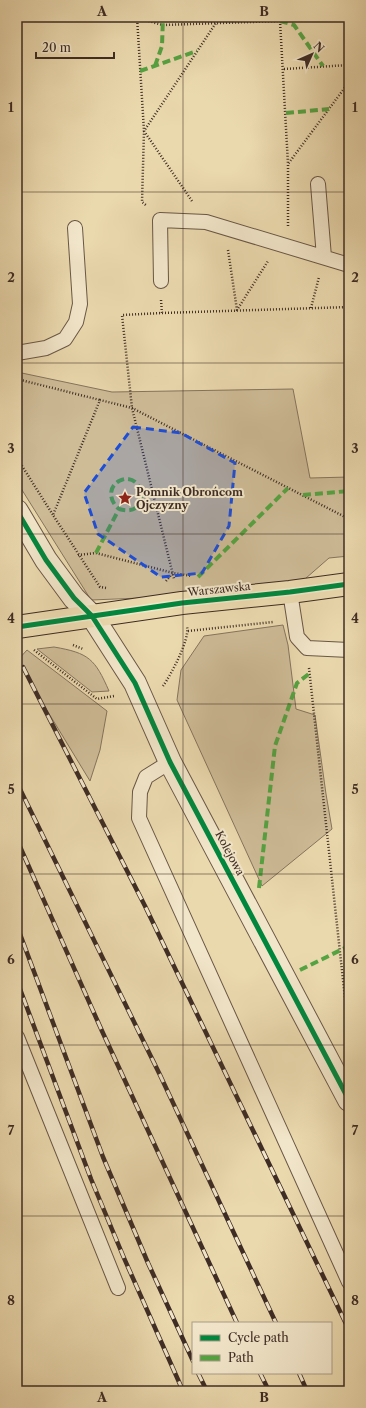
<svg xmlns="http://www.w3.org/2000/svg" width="366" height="1408" font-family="'Libre Caslon Text',serif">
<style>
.green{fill:#cebc97;stroke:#86745e}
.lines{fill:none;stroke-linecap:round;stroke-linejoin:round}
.service-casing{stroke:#695747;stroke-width:16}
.tertiary-casing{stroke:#695747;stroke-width:24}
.primary-casing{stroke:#3e2c25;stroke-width:24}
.path{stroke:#3e2c25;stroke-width:2.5;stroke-dasharray:1 2;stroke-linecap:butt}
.service{stroke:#f2e6ca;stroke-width:14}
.tertiary{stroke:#f2e6ca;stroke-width:22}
.primary{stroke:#ebd9ae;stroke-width:22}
.rail-casing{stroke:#3e2c25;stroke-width:4.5}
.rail{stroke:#f2e6ca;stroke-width:3;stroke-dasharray:9;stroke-linecap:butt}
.quiet{stroke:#54a442;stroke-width:4;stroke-dasharray:8 4;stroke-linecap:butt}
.cycleway-casing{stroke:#f2e6ca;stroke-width:8}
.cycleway{stroke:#00873e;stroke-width:5}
.marked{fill:#1d4ed8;fill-opacity:0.2;stroke:#1d4ed8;stroke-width:3;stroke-dasharray:8 5;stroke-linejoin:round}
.grid{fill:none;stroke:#3e2c25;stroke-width:1;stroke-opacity:0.55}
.labels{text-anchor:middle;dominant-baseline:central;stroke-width:4;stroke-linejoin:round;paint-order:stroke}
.poi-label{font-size:11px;font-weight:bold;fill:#3e2c25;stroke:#f2e6ca;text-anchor:start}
.street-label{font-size:11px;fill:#3e2c25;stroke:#f2e6ca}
.neatline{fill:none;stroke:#3e2c25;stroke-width:1.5}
.grid-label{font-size:13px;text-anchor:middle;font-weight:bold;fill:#3e2c25}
</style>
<rect width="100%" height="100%" fill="#ebd9ae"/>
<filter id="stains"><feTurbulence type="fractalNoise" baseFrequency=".005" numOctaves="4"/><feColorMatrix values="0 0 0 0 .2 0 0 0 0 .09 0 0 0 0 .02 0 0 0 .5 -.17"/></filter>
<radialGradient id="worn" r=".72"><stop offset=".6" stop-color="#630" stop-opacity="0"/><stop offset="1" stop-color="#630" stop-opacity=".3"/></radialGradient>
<!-- green -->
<path class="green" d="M 17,372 L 112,392 L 293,389 L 310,478 L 349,477 L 349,556 L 329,558 L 290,592 L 91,600 L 17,482 Z
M 283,625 L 288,645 L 296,709 L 315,715 L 326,794 L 332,829 L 262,886 L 177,700 L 181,670 L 204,636 Z
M 54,647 C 89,653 95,659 109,691 L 92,692 L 37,649 Z
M 27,650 L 107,711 L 100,750 L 90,781 L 17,661 Z"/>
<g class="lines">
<defs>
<path id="service" d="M 318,184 L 324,257
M 161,281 L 160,220 L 206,222 L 349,265
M 17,353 L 46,348 L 65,339 L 76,322 L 80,304 L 75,228
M 290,592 L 297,637 L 307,648 L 349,650
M 170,762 L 146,777 L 140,792 L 139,818 L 349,1282
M 17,1037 L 118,1288"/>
<path id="tertiary" d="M 17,511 L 46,560 L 74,598 L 92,616 L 135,683 L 170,762 L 349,1100"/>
<path id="primary" d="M 17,627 L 182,603 L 290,592 L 349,584"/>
</defs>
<!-- service casing -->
<use href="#service" class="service-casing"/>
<!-- tertiary casing -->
<use href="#tertiary" class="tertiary-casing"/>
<!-- primary casing -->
<use href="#primary" class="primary-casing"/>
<!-- path -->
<path class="path" d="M 137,17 L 144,131 L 142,202 L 147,206
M 137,18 L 163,25 L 280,21 L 288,164
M 284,69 L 349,65
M 192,201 L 144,131 L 216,23
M 288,226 L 288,164 L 349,82
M 228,250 L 237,310 L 268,261
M 161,300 L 162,313 L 122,315 L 132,408 L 174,579
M 311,308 L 319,277
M 162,313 L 349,307
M 17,379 L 100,400
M 17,458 L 53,515
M 78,555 L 96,553 L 173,573
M 166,581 L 173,573 L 192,576
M 106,588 L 100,587 L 53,515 L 100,400 L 132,408 L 349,519
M 188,631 L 273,622
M 73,645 L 83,649
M 34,650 L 97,699 L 114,696
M 309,668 L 349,1035
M 163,686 C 171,675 190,639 187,627"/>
<!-- service -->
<use href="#service" class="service"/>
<!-- tertiary -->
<use href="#tertiary" class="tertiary"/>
<!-- primary -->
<use href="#primary" class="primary"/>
<defs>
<path id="rail" d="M 23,667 L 145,906 L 349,1330
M 17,783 L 160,1075 L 276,1323
M 17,840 L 102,1031 L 237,1323
M 17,926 L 103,1157 L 148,1263 L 193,1361
M 17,981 L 91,1179 L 124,1258 L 183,1391
M 198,1373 L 207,1391
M 260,1373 L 269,1391
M 299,1373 L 307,1391"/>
</defs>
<!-- rail casing -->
<use href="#rail" class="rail-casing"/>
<!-- rail -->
<use href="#rail" class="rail"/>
<!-- quiet -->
<path class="quiet" d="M 280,21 L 294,25 L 323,66
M 155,66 L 162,46 L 163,17
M 140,71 L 197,51
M 286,113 L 329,109
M 303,495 L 349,491
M 96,553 L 119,509 C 153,519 144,468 119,481 C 107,488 110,502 119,509
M 198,577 L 288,488
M 259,888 L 275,746 L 297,683 L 310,673
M 300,970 L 349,946"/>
<defs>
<path id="cycleway" d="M 17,511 L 46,560 L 74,598 L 92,616 L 135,683 L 170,762 L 349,1100
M 17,627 L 182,603 L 290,592 L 349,584"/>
</defs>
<!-- cycleway casing -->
<use href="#cycleway" class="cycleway-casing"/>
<!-- cycleway -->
<use href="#cycleway" class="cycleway"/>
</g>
<!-- marked area -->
<path class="marked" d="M 133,427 L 181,433 L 235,463 L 229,526 L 202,573 L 161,577 L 98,534 L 84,493 Z"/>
<!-- grid -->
<path class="grid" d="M 183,17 L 183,1391M 17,192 L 349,192M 17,363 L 349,363M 17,534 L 349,534M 17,704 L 349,704M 17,874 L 349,874M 17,1045 L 349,1045M 17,1216 L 349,1216"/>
<!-- icons -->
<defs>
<symbol id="sight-bare" viewBox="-9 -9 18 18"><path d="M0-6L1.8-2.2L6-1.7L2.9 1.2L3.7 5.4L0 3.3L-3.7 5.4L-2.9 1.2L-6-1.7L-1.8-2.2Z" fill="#8f2418" stroke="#f2e6ca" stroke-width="2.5" paint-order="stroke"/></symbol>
</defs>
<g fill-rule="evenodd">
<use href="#sight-bare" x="115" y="488" width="20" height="20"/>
</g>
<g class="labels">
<!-- poi labels -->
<g class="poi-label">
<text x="136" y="492">Pomnik Obrońcom<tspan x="136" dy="13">Ojczyzny</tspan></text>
</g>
<!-- street labels -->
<g class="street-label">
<text transform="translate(219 589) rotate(-6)">Warszawska</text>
<text transform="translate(230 853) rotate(62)">Kolejowa</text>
</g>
</g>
<!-- margin -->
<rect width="366" height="1408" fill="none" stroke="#ebd9ae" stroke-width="44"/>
<!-- legend -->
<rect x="192" y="1322" width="140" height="52" fill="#f2e6ca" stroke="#aa9c88"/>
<rect x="200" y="1335" width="20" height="6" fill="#00873e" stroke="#aa9c88"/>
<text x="228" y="1342" font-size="12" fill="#3e2c25">Cycle path</text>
<rect x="200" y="1355" width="20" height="6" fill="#54a442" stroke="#aa9c88"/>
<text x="228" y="1362" font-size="12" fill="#3e2c25">Path</text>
<!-- north arrow -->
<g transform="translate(312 54) rotate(45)" stroke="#f2e6ca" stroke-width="3" paint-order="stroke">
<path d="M0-3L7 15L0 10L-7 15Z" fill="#3e2c25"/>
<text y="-6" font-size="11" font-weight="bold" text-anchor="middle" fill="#3e2c25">N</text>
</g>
<!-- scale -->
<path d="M36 52v6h78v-6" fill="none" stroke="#3e2c25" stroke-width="2"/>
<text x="42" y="52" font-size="12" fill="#3e2c25" stroke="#f2e6ca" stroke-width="3" paint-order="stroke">20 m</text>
<rect x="22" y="22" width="322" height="1364" class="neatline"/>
<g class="grid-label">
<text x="102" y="16">A</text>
<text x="264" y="16">B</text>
<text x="11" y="112">1</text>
<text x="355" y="112">1</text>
<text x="11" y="282">2</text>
<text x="355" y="282">2</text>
<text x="11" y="453">3</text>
<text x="355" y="453">3</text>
<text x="11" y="623">4</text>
<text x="355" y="623">4</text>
<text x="11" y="794">5</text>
<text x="355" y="794">5</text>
<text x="11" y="964">6</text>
<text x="355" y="964">6</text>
<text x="11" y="1135">7</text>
<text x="355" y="1135">7</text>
<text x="11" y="1305">8</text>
<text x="355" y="1305">8</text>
<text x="102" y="1402">A</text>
<text x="264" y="1402">B</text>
</g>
<rect width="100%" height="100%" filter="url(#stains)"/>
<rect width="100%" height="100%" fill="url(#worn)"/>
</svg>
